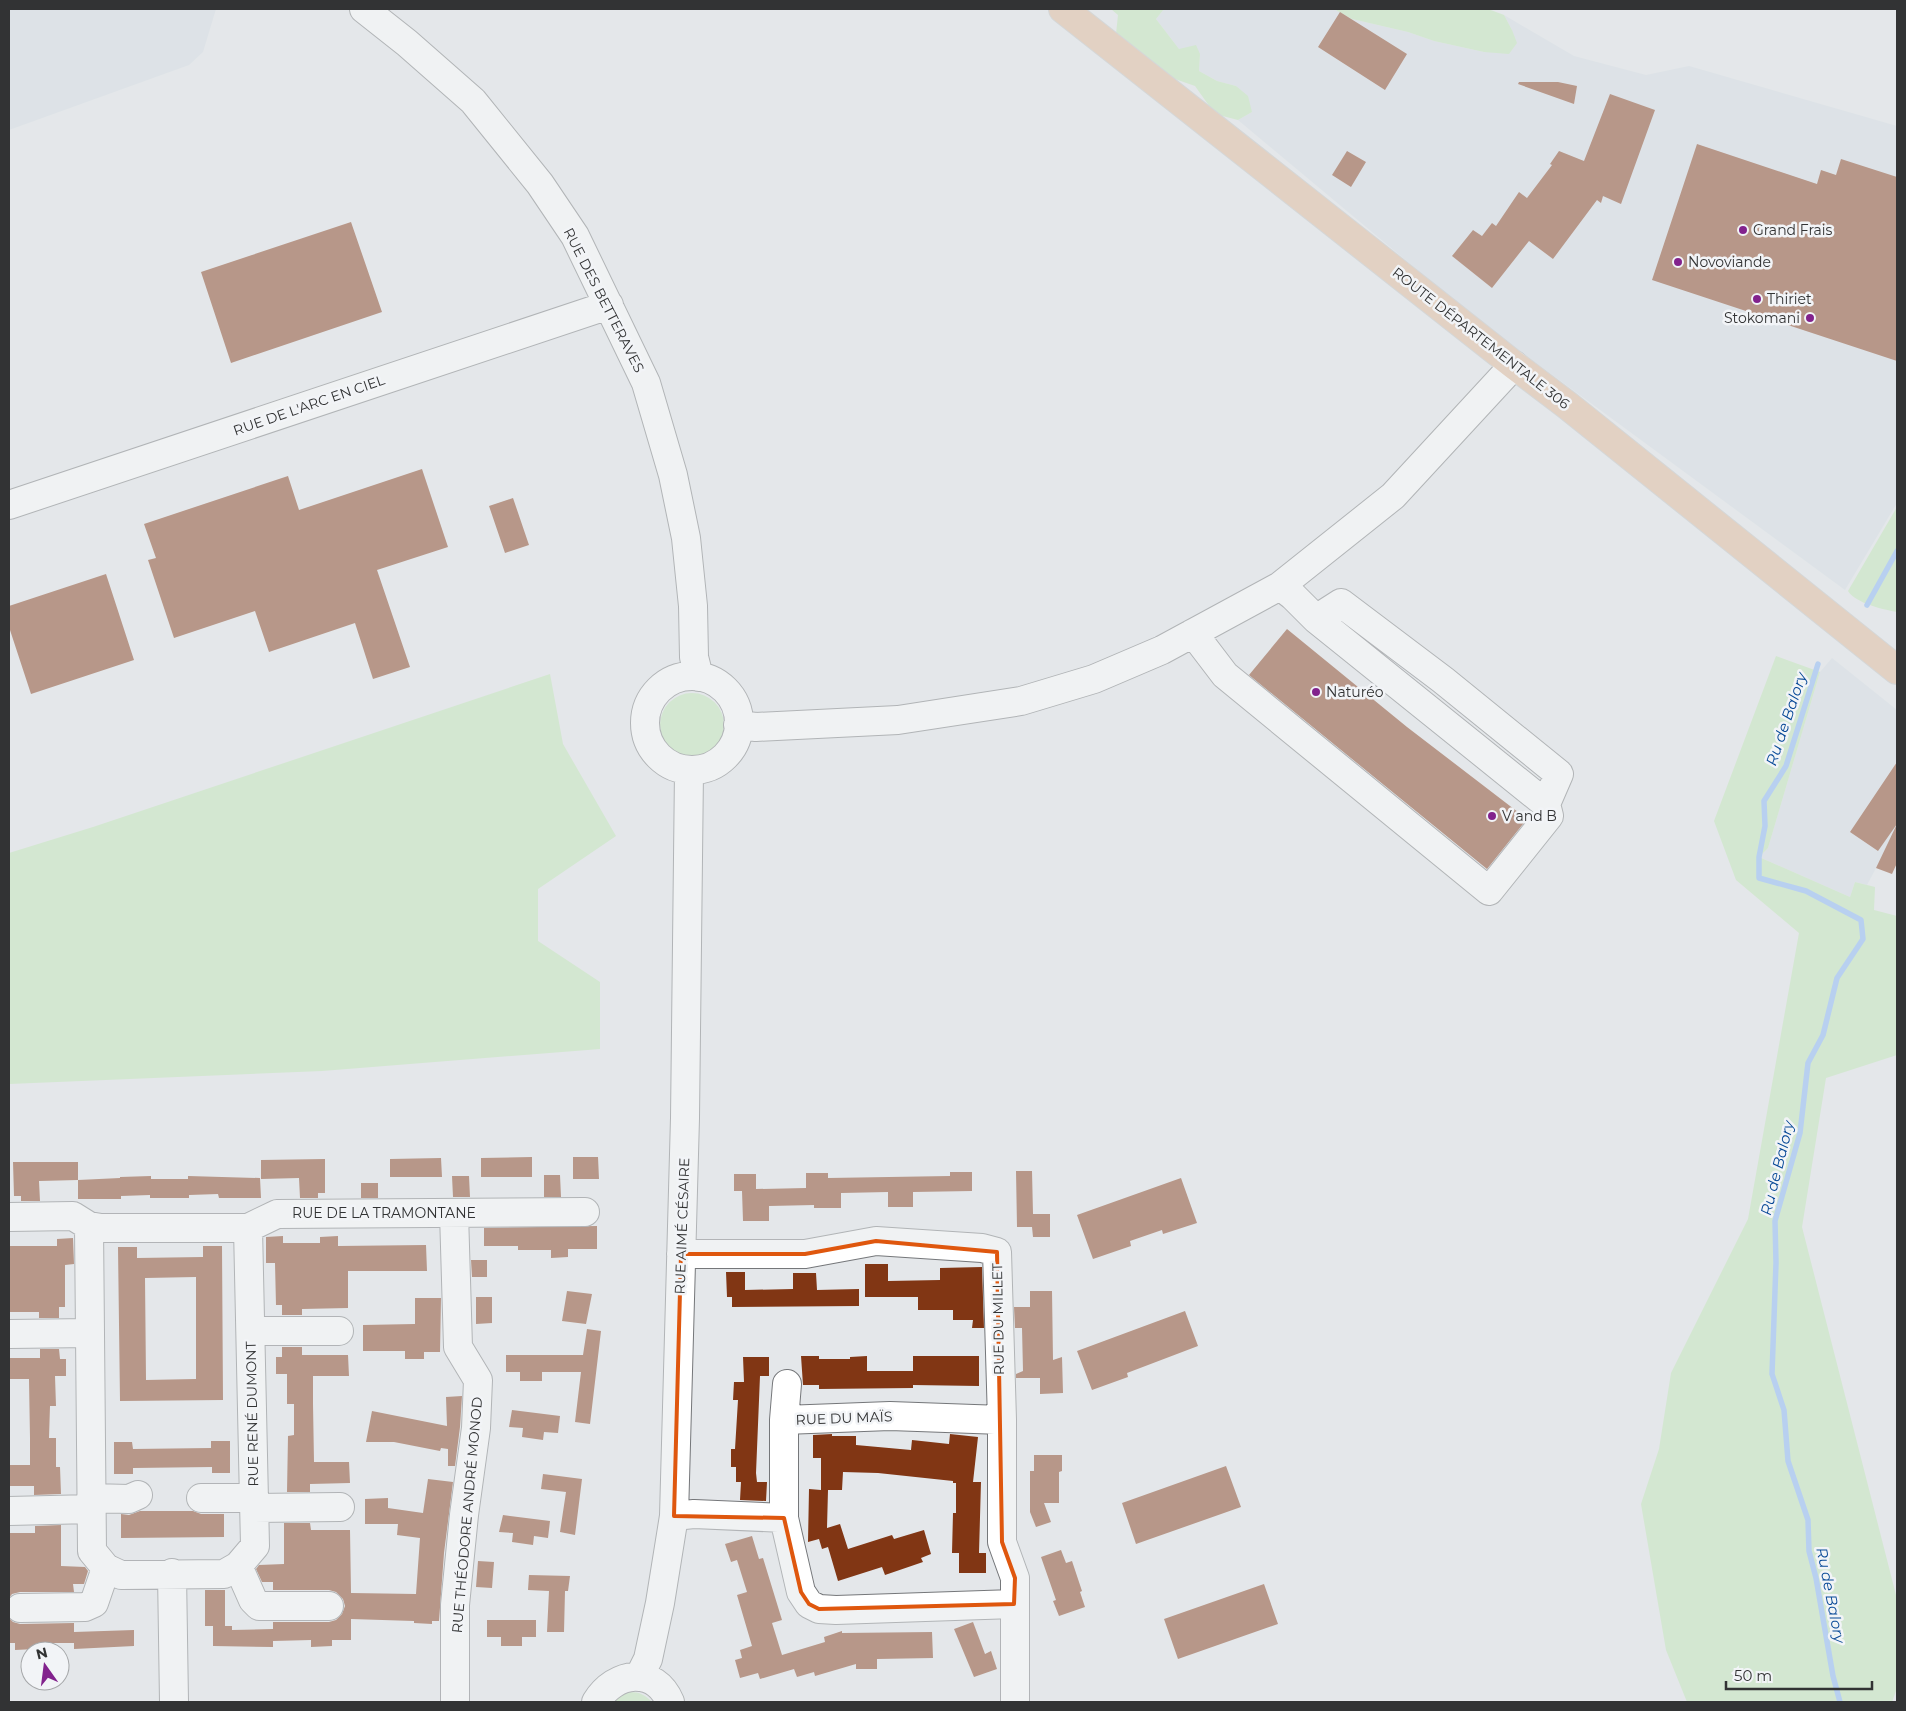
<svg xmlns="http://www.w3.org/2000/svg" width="1906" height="1711" font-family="Montserrat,sans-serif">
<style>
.built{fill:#d5dce4}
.green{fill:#bfe7b3}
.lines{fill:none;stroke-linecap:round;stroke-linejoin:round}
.stream{stroke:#83b4f9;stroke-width:5.5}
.building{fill:#813614;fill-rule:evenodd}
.minor-casing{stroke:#75777a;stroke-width:30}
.major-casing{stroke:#c2c2c2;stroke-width:30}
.minor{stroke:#fff;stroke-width:28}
.major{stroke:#e0b795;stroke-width:28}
.marked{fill:none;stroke:#df570e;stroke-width:4;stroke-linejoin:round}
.poi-dot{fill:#82228d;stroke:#f2f4f7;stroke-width:2}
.labels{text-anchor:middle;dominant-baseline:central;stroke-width:5;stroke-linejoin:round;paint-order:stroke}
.poi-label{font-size:14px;fill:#323334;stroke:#f2f4f7;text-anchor:start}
.street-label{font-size:14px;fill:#323334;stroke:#f2f4f7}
.water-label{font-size:15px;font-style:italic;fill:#054796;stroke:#f2f4f7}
</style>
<rect width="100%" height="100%" fill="#e4e7ea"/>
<!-- built -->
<path class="built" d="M 9,9 L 216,9 L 203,52 L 189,65 L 9,130 Z
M 1164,9 L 1334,9 L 1352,19 L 1408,32 L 1434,41 L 1484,52 L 1512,30 L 1504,15 L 1574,56 L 1646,75 L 1689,66 L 1897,126 L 1897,503 L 1845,590 L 1475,318 L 1238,120 L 1252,112 L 1236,86 L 1217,81 L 1199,71 L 1200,54 L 1179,49 L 1156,19 Z
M 1832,658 L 1897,710 L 1897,840 L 1892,838 L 1867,885 L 1855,882 L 1850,897 L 1759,857 L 1768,848 L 1820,672 Z"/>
<!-- green -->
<path class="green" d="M 1111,9 L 1164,9 L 1156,19 L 1179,49 L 1196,45 L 1200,54 L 1199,71 L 1217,81 L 1236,86 L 1248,96 L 1252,112 L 1238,120 L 1215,114 L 1195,86 L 1175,79 L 1116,34 L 1118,15 Z
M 1334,9 L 1488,9 L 1504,15 L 1512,30 L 1517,43 L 1509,54 L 1484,52 L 1434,41 L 1408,32 L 1352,19 Z
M 1897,507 L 1897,612 C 1885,610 1855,603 1848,591 Z
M 1776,656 L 1820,672 L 1768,848 L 1759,857 L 1850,897 L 1855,882 L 1875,887 L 1874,910 L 1897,916 L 1897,1055 L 1826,1078 L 1802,1227 L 1897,1599 L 1897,1688 L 1892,1702 L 1687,1702 L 1666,1650 L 1641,1504 L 1659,1449 L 1671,1373 L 1748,1219 L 1799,933 L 1736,880 L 1714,821 Z
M 550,674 L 563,744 L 616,836 L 538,889 L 538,941 L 600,982 L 600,1049 L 322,1071 L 9,1084 L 9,853 L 93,827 Z
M660 725a32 32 0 1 1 64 0a32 32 0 1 1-64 0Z
M 630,1692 C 640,1692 645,1695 652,1702 L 612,1702 L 622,1694 Z"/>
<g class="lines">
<!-- stream -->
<path class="stream" d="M 1867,605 L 1897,551
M 1818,664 L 1786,766 L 1764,801 L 1765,826 L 1759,857 L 1759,878 L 1806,891 L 1861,920 L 1863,939 L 1837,978 L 1823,1035 L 1808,1063 L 1800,1133 L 1775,1221 L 1776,1263 L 1772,1374 L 1784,1410 L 1788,1461 L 1808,1520 L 1809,1551 L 1816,1578 L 1833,1676 L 1840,1702"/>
</g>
<!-- building -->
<path class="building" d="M 1340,12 L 1407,54 L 1385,90 L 1318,47 Z
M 1519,82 L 1558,82 L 1577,86 L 1574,104 L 1518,84 Z
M 1610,94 L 1655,110 L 1621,204 L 1603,196 L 1601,203 L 1597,200 L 1553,259 L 1529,241 L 1492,288 L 1452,256 L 1473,230 L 1482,236 L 1492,223 L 1496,226 L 1519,192 L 1527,198 L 1552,165 L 1550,164 L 1559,151 L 1584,161 Z
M 1697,144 L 1817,184 L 1821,170 L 1836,175 L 1841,159 L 1897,177 L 1897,361 L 1652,280 Z
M 1347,151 L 1366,162 L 1351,187 L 1332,175 Z
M 351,222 L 382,312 L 231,363 L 201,272 Z
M 422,469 L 448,547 L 377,570 L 410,667 L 373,679 L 355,623 L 269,652 L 255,611 L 174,638 L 148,560 L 156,558 L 144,524 L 288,476 L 299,510 Z
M 513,498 L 529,545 L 505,553 L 489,506 Z
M 106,574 L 134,660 L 31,694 L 9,627 L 9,606 Z
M 1287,629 L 1407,727 L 1527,819 L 1487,869 L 1249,675 Z
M 1897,762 L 1897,863 L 1892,874 L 1876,868 L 1897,824 L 1878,851 L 1850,832 Z
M 532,1157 L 532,1177 L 481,1177 L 481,1158 Z
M 573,1157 L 598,1157 L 599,1179 L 573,1179 Z
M 441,1158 L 442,1177 L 390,1177 L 390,1159 Z
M 325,1159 L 325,1193 L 318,1193 L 318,1198 L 300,1198 L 299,1178 L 261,1179 L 261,1160 Z
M 13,1162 L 78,1162 L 78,1180 L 120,1178 L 120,1177 L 151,1176 L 151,1179 L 188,1179 L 188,1176 L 260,1178 L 261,1198 L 219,1198 L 218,1194 L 189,1195 L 189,1198 L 150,1198 L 150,1195 L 121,1196 L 121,1199 L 78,1199 L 78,1180 L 39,1181 L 40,1201 L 21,1201 L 21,1196 L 14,1196 Z
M 1016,1171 L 1032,1171 L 1033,1214 L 1050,1214 L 1050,1237 L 1033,1237 L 1032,1227 L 1017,1227 Z
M 950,1172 L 972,1172 L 972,1191 L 913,1192 L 913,1207 L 888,1207 L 888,1192 L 841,1193 L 841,1208 L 814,1208 L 814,1205 L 769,1206 L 769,1221 L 743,1221 L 742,1191 L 734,1191 L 734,1174 L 756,1174 L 756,1189 L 806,1188 L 806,1173 L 828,1173 L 828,1178 L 950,1176 Z
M 544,1175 L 560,1175 L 561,1197 L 544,1197 Z
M 452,1176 L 469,1176 L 470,1197 L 453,1197 Z
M 1181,1178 L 1197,1223 L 1163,1234 L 1162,1230 L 1130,1241 L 1131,1246 L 1093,1259 L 1077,1215 Z
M 361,1183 L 378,1183 L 378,1198 L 361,1198 Z
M 597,1226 L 597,1249 L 568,1249 L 568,1257 L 551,1258 L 551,1250 L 518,1250 L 518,1246 L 484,1246 L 484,1228 Z
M 283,1236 L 283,1243 L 320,1243 L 320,1237 L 338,1236 L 338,1246 L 426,1245 L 427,1271 L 348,1271 L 348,1308 L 302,1309 L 302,1315 L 282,1315 L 282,1305 L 276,1305 L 275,1263 L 266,1263 L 266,1237 Z
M 73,1238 L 74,1264 L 65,1265 L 65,1307 L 59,1307 L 59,1318 L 39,1318 L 39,1312 L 9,1312 L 9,1246 L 57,1246 L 57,1239 Z
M 203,1246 L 222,1246 L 223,1400 L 120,1401 L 118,1247 L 137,1247 L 137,1258 L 203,1257 ZM 196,1277 L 196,1379 L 146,1380 L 145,1278 Z
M 471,1260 L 487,1260 L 487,1277 L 472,1277 Z
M 865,1264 L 888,1264 L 888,1281 L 940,1280 L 940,1268 L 982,1267 L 984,1328 L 972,1328 L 973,1320 L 953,1320 L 953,1310 L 918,1310 L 918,1297 L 865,1297 Z
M 726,1272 L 745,1272 L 745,1290 L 793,1289 L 793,1273 L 816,1273 L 817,1290 L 859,1289 L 859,1306 L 732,1307 L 732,1297 L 727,1297 Z
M 567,1291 L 592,1294 L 586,1324 L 562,1321 Z
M 1030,1291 L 1052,1291 L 1053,1360 L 1062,1357 L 1063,1393 L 1040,1394 L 1040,1378 L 1016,1378 L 1016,1374 L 1023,1371 L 1022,1328 L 1015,1328 L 1014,1307 L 1030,1307 Z
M 476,1297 L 492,1297 L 492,1323 L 476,1324 Z
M 415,1298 L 441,1298 L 440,1352 L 424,1352 L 424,1359 L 405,1359 L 405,1351 L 363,1351 L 363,1325 L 415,1324 Z
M 1185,1311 L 1198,1346 L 1127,1373 L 1128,1377 L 1092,1390 L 1077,1351 Z
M 587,1329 L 601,1331 L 590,1424 L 575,1422 L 581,1372 L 542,1372 L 542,1381 L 520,1381 L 520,1372 L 506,1372 L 506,1355 L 583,1355 Z
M 282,1347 L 302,1347 L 302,1355 L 348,1355 L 349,1376 L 313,1376 L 313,1404 L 314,1462 L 349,1462 L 350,1483 L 310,1484 L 310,1492 L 287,1492 L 288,1436 L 294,1435 L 294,1404 L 287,1404 L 287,1374 L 276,1374 L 276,1357 L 282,1357 Z
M 40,1349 L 59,1349 L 60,1359 L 66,1359 L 66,1376 L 55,1376 L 56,1406 L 50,1406 L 49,1438 L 56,1438 L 56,1467 L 60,1467 L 61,1494 L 34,1495 L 34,1486 L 9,1486 L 9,1465 L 30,1465 L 30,1438 L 29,1379 L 9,1379 L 9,1358 L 40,1358 Z
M 801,1356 L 819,1356 L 819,1359 L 850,1359 L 850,1357 L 867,1356 L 867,1371 L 913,1371 L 913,1356 L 979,1356 L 979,1386 L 913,1385 L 913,1388 L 819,1389 L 819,1385 L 803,1385 Z
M 743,1357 L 769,1357 L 769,1376 L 760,1376 L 756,1473 L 757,1482 L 767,1482 L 766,1501 L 740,1500 L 741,1482 L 736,1482 L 736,1467 L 731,1467 L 731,1449 L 735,1449 L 738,1400 L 733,1400 L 734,1382 L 744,1382 Z
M 462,1396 L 460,1427 L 455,1466 L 448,1466 L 448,1449 L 441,1448 L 440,1451 L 394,1442 L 366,1442 L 372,1411 L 447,1426 L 446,1397 Z
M 512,1410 L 560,1416 L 558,1433 L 544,1432 L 543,1440 L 522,1437 L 523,1428 L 509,1427 Z
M 832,1434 L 832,1436 L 856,1436 L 856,1445 L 911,1450 L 912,1440 L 949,1444 L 950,1434 L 978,1437 L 973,1482 L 981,1482 L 979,1553 L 986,1553 L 986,1573 L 959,1573 L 959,1553 L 952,1553 L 953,1513 L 956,1513 L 956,1483 L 953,1483 L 953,1481 L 878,1473 L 843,1472 L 842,1490 L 823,1490 L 828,1490 L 827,1528 L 840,1524 L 848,1549 L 892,1535 L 894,1539 L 924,1530 L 931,1554 L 921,1558 L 923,1562 L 885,1575 L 882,1567 L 838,1581 L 828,1547 L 822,1549 L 819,1539 L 808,1542 L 809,1489 L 821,1490 L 821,1458 L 813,1458 L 813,1435 Z
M 211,1441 L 230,1441 L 230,1473 L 212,1473 L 212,1467 L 133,1468 L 133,1474 L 114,1474 L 114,1442 L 132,1442 L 133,1449 L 211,1448 Z
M 1034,1455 L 1062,1455 L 1062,1471 L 1059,1472 L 1059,1503 L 1044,1503 L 1051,1522 L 1036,1527 L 1030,1512 L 1030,1471 L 1034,1471 Z
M 1226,1466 L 1241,1507 L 1136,1544 L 1122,1503 Z
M 543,1474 L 582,1479 L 575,1535 L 560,1532 L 566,1492 L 541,1489 Z
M 428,1479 L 453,1482 L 444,1553 L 439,1621 L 432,1621 L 432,1624 L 414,1623 L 414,1621 L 351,1619 L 351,1640 L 332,1640 L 332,1646 L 311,1647 L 311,1640 L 273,1641 L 273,1632 L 273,1647 L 213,1646 L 213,1626 L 205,1626 L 205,1590 L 225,1590 L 225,1626 L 232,1626 L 232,1630 L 273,1629 L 273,1622 L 329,1622 L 336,1620 L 342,1614 L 345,1606 L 343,1599 L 336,1592 L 329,1590 L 273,1590 L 273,1582 L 262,1582 L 256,1569 L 259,1565 L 284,1564 L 284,1523 L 310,1523 L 311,1530 L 350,1530 L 351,1593 L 416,1594 L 420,1538 L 397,1535 L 398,1524 L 365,1524 L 365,1499 L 388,1498 L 388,1508 L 423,1513 Z
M 140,1511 L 193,1511 L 201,1514 L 224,1514 L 224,1537 L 121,1538 L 121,1514 L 129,1515 Z
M 503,1515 L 550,1521 L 548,1538 L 534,1536 L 533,1545 L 512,1542 L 513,1533 L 499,1532 Z
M 61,1525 L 61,1566 L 85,1567 L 88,1571 L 84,1584 L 73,1584 L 74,1592 L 20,1592 L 12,1594 L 9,1598 L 9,1533 L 35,1533 L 35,1526 Z
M 752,1536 L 759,1559 L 763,1558 L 782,1620 L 772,1623 L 782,1655 L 825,1642 L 824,1637 L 842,1631 L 842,1633 L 932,1632 L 933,1658 L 877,1659 L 877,1669 L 856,1669 L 856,1664 L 815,1676 L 814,1672 L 797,1677 L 794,1669 L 760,1679 L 758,1673 L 740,1678 L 735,1660 L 742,1658 L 740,1650 L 752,1646 L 737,1595 L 747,1592 L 737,1560 L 731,1562 L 725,1544 Z
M 1061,1550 L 1066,1563 L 1072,1561 L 1082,1591 L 1080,1592 L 1085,1607 L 1059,1616 L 1053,1601 L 1056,1600 L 1041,1557 Z
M 478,1561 L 494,1562 L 492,1588 L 476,1587 Z
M 529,1575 L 570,1576 L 568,1591 L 565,1591 L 564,1632 L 547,1632 L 549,1591 L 528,1590 Z
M 1264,1584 L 1278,1624 L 1178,1659 L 1164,1619 Z
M 9,1618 L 13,1622 L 20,1624 L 74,1623 L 74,1643 L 36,1643 L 36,1649 L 15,1650 L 15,1643 L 9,1643 Z
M 487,1620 L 536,1620 L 536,1637 L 522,1637 L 522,1646 L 501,1646 L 501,1637 L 487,1637 Z
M 973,1622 L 985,1654 L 991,1651 L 997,1669 L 974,1677 L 954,1629 Z
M 134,1630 L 134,1646 L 74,1649 L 74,1632 Z"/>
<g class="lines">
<defs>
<path id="minor" d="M 364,9 L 407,43 L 473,101 L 540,184 L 575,236 L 646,383 L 673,475 L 686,538 L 693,606 L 694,657 L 699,677
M 9,505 L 609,305
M 1280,586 L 1293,596 L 1316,619 L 1546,804 L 1559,774 L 1443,680 L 1341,603 L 1316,619
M 1193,633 L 1225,675 L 1489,891 L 1549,816 L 1546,804
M645 723a47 47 0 1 1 94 0a47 47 0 1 1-94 0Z
M 738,725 L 756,727 L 898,720 L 1021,701 L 1094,679 L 1162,650 L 1280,586 L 1393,496 L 1514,365
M 454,1213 L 458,1347 L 478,1380 L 476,1428 L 464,1515 L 455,1605 L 455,1702
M 9,1217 L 73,1216 L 89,1226 L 101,1228 L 248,1228 L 277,1214 L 585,1212
M 89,1226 L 92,1551 L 106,1568 L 121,1575 L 224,1574 L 238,1566 L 255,1546 L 248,1228
M 681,1254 L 805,1254 L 876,1241 L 982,1248 L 997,1252 L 1002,1420 L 1002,1542 L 1015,1578 L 1015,1702
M 251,1331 L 339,1331
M 9,1334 L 90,1333
M 784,1420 L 787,1384
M 1002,1420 L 890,1416 L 784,1420 L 784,1518 L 801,1592 L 809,1604 L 819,1609 L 836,1610 L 1014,1604
M 91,1498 L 129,1499 L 138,1495
M 201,1498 L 254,1498
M 254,1508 L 340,1507
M 9,1511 L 92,1509
M 674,1516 L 694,1514 L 784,1518
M 238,1566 L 253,1600 L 259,1606 L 329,1606
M 172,1573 L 174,1702
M 20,1608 L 85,1607 L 94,1603 L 106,1568
M 639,1677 L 648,1659 L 660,1603 L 674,1516 L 685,1118 L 689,771
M 596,1702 C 615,1671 655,1666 670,1702"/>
<path id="major" d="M 1063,9 L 1514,365 L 1567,405 L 1897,670"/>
</defs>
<!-- minor casing -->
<use href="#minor" class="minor-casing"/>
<!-- major casing -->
<use href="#major" class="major-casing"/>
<!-- minor -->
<use href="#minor" class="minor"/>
<!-- major -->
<use href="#major" class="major"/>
</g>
<!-- marked area -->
<path d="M0 0H1906V1711H0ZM 876,1241 L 997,1252 L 1002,1542 L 1015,1578 L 1014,1604 L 819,1609 L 809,1604 L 801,1592 L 784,1518 L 674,1516 L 681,1254 L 805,1254 Z" fill="#e4e7ea" fill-opacity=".55" fill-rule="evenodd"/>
<path class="marked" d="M 876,1241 L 997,1252 L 1002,1542 L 1015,1578 L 1014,1604 L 819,1609 L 809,1604 L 801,1592 L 784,1518 L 674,1516 L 681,1254 L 805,1254 Z"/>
<!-- markers -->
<g class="poi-dot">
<circle cx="1743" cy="230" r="5"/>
<circle cx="1678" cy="262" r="5"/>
<circle cx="1757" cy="299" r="5"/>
<circle cx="1810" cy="318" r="5"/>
<circle cx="1316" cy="692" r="5"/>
<circle cx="1492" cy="816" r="5"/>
</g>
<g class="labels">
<!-- poi labels -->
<g class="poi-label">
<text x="1753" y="230">Grand Frais</text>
<text x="1688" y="262">Novoviande</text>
<text x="1767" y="299">Thiriet</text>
<text x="1800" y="318" text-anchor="end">Stokomani</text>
<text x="1326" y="692">Naturéo</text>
<text x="1502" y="816">V and B</text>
</g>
<!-- street labels -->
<g class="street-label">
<text transform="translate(604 300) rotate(63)">RUE DES BETTERAVES</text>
<text transform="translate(1481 338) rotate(38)">ROUTE DÉPARTEMENTALE 306</text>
<text transform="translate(309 405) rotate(-19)">RUE DE L'ARC EN CIEL</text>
<text x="384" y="1213">RUE DE LA TRAMONTANE</text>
<text transform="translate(682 1226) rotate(-88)">RUE AIMÉ CÉSAIRE</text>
<text transform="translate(998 1319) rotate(-91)">RUE DU MILLET</text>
<text transform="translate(252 1414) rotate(-91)">RUE RENÉ DUMONT</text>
<text transform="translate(844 1418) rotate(-2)">RUE DU MAÏS</text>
<text transform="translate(467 1515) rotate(-85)">RUE THÉODORE ANDRÉ MONOD</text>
</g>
<!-- water labels -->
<g class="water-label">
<text transform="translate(1786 719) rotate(-71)">Ru de Balory</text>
<text transform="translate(1777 1168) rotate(-76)">Ru de Balory</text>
<text transform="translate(1831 1595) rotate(79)">Ru de Balory</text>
</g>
</g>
<!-- border -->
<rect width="1906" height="1711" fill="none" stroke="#323334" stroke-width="20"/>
<!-- north arrow -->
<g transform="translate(45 1666) rotate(346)"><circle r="24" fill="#f2f4f7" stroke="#a5a7a9"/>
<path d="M0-4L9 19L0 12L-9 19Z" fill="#82228d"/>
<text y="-8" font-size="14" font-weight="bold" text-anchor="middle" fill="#323334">N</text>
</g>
<!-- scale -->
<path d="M1726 1681v8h146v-8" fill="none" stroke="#323334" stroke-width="2.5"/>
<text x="1734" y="1681" font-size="15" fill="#323334" stroke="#f2f4f7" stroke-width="4" paint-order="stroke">50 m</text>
</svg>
